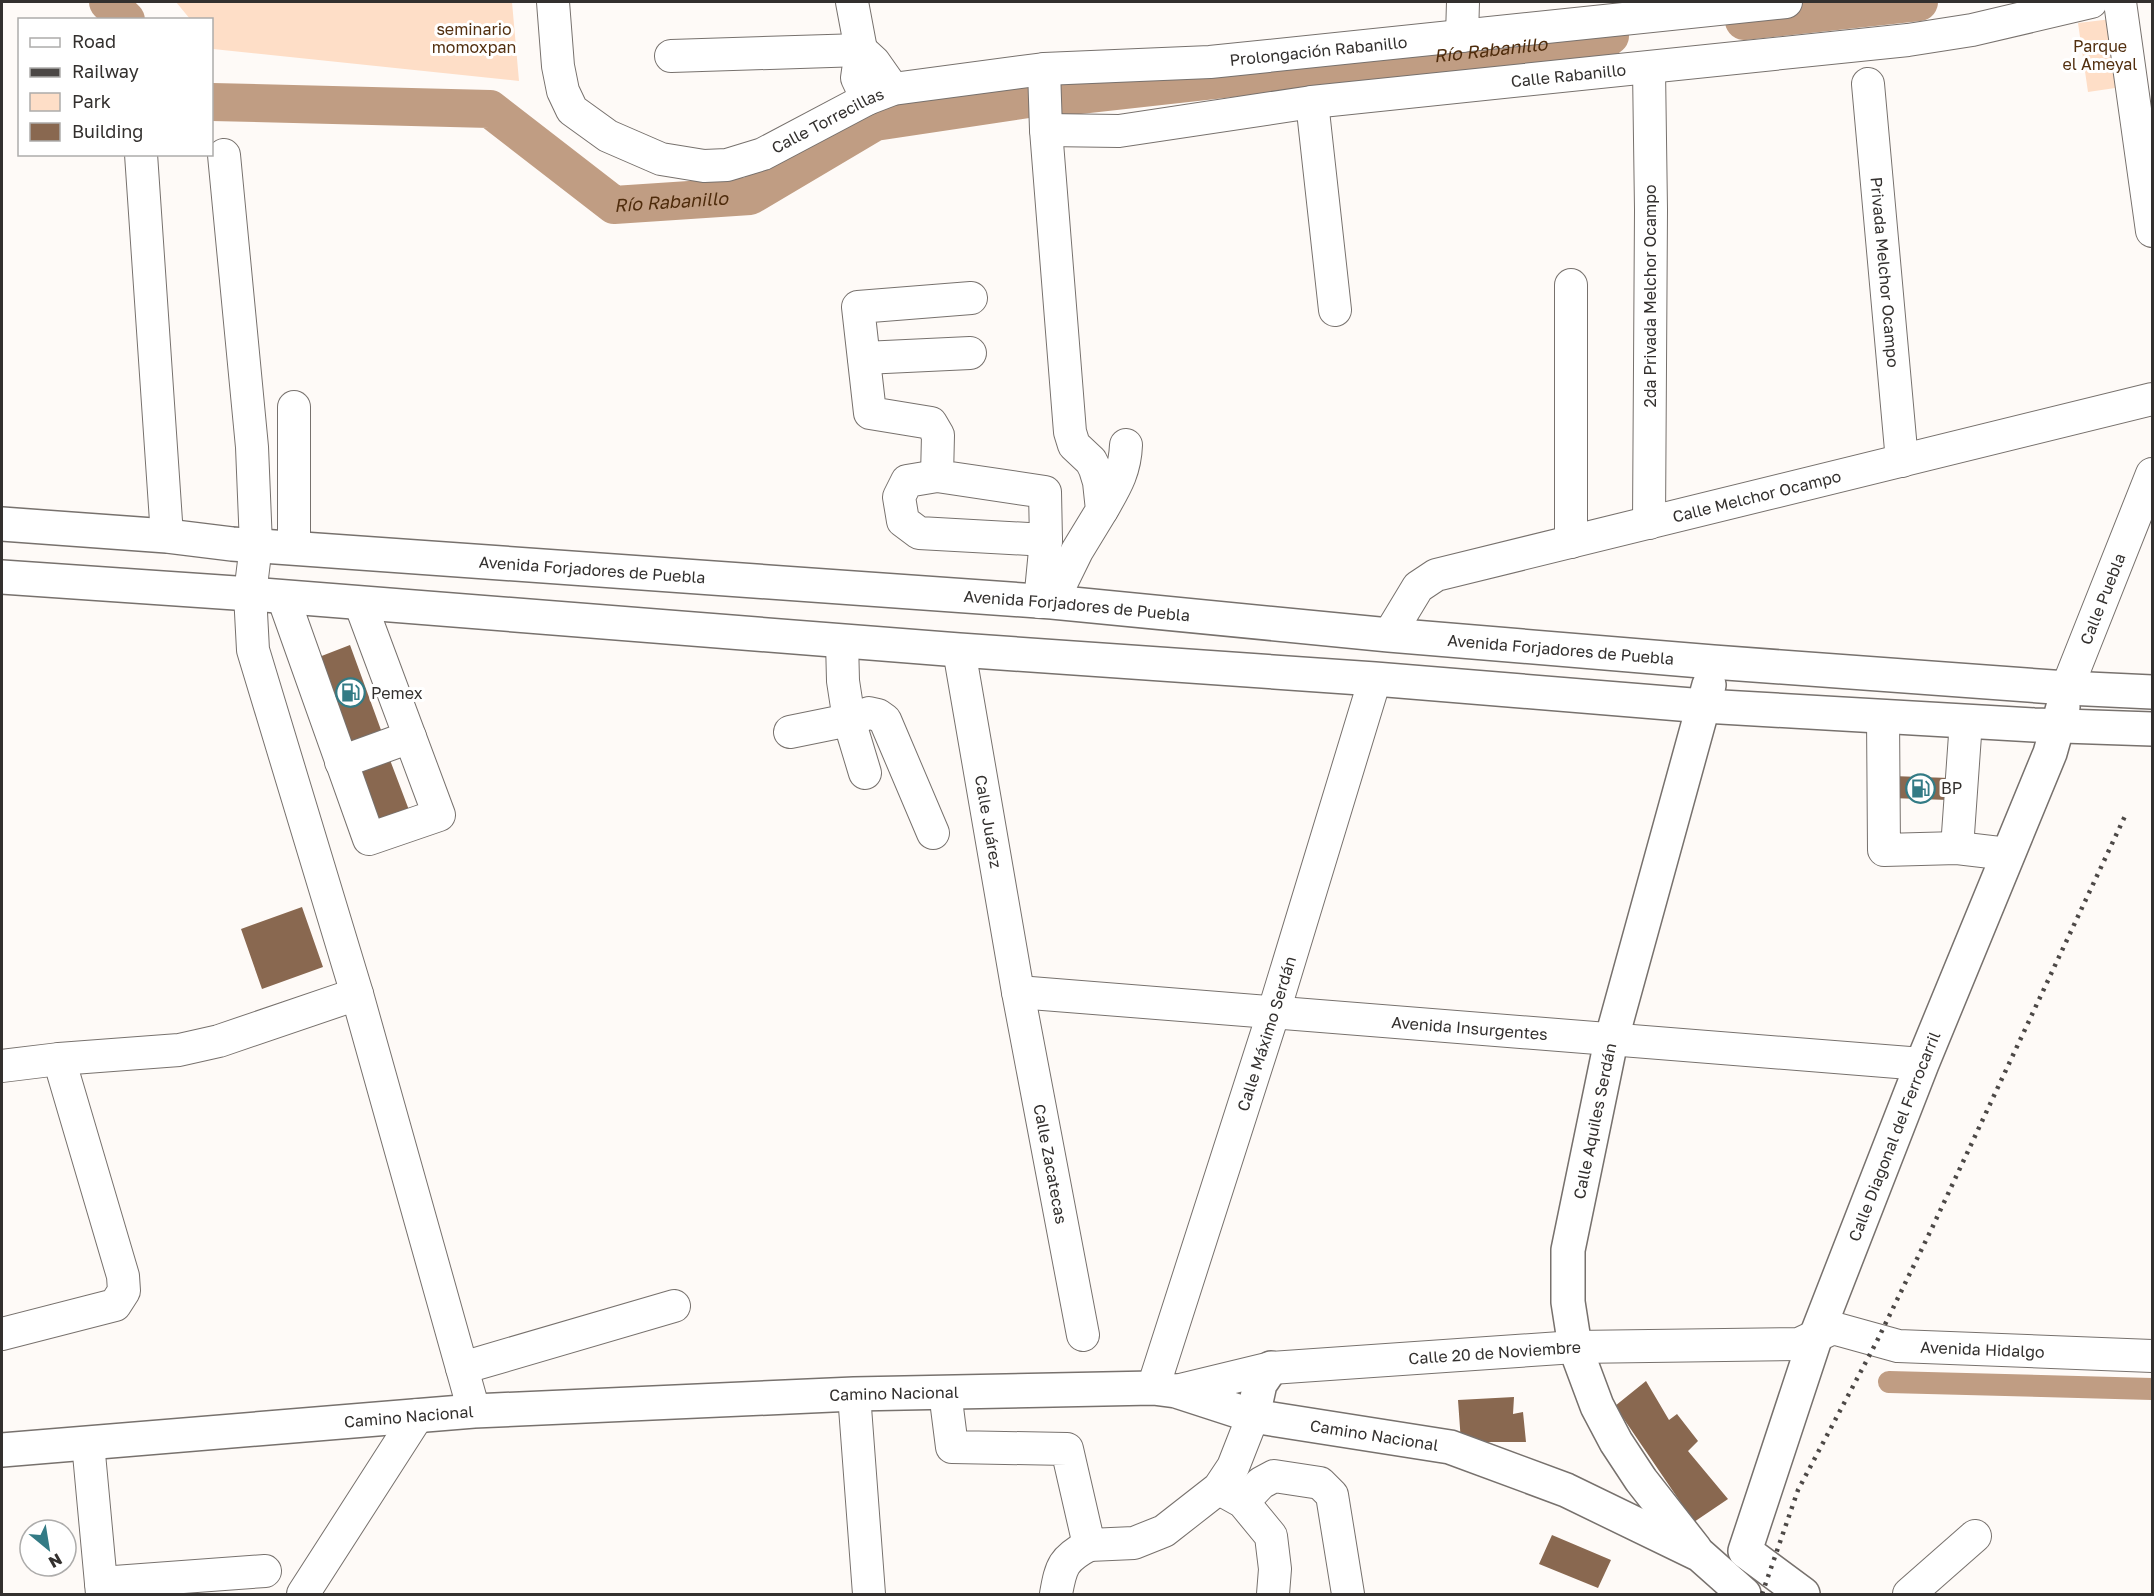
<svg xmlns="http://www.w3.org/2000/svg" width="2154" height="1596" font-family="'Golos Text',sans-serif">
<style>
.green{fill:#fedec7}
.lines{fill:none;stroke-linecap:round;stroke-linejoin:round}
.canal{stroke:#c09d83;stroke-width:22}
.river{stroke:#c09d83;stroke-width:38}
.building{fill:#896850}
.minor-casing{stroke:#77716d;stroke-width:34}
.major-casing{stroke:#77716d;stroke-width:36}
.minor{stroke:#fff;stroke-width:32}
.major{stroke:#fff;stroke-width:33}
.rail{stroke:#4c4846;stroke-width:4.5;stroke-dasharray:3 6;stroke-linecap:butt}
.labels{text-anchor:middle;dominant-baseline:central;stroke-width:6;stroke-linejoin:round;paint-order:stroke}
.park-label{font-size:16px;fill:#522f0f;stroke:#fff}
.street-label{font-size:16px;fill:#33302e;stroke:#fff}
.poi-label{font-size:16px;fill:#33302e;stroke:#fff;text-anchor:start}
.water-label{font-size:18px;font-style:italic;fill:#4e2b0b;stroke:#fff}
</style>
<rect width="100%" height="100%" fill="#fefaf7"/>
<!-- green -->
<path class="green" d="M 176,2 L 512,2 L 519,81 L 213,49 L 212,47 L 212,20 L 190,19 Z
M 2112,19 L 2122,87 L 2088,92 L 2078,23 Z"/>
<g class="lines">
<!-- canal -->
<path class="canal" d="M 1889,1382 L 2152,1389"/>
<!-- river -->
<g class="river">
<path d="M 108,2 L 126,20"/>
<path d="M 1744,21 L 1919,2"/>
<path id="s1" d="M 1061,97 L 1610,36"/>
<path id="s2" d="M 212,102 L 490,109 L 614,205 L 750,196 L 875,122 L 1035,98"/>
</g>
</g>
<!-- building -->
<path class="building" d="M 350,645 L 381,730 L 350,742 L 319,657 Z
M 390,760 L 409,810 L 377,822 L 358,772 Z
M 1892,776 L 1949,778 L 1948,800 L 1891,798 Z
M 302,907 L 323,967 L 262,989 L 241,929 Z
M 1646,1381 L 1669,1420 L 1677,1414 L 1698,1441 L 1688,1451 L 1728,1499 L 1694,1522 L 1615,1406 Z
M 1514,1397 L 1513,1414 L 1523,1412 L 1526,1442 L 1461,1442 L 1458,1400 Z
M 1552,1535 L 1611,1560 L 1598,1588 L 1539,1564 Z"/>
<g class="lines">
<defs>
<g id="minor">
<path id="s3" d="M 553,2 L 558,66 L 563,91 L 572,110 L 608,136 L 661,159 L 704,166 L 727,165 L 763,154 L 867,99 L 893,89 L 1044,69 L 1210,62 L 1786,2"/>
<path d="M 852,2 L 861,50 L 857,78 L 867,99"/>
<path d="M 2120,2 L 2152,231"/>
<path d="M 1462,36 L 1463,2"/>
<path d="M 671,56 L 861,50 L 874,62 L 893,89"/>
<path d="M 1044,69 L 1046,130 L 1070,432 L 1074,445 L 1091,461 L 1095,469 L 1099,482 L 1102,510 L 1077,551 L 1052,602"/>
<path d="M 1649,69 L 1651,210 L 1649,523"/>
<path id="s4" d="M 1868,84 L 1902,461"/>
<path d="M 1312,102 L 1335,310"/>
<path id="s5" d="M 1046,130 L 1119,131 L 1312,102 L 1908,40 L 1972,30 L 2091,2"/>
<path d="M 141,154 L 167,536"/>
<path d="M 224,155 L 252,447 L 256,545 L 250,594 L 253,650 L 357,994 L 474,1411"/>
<path d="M 971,298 L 858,307 L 870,413 L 931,423 L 938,435 L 937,476 L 1045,492 L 1046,540 L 1040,602"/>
<path d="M 864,358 L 970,353"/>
<path d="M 294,407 L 294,548"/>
<path d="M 937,476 L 907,481 L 899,497 L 903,521 L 919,533 L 1046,540"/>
<path d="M 1102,510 C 1115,487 1125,472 1126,445"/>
<path d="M 1571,542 L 1571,285"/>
<path d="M 283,597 L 369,839 L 439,815 L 360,603"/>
<path id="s6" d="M 1389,635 L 1418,587 L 1436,575 L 2152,399"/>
<path d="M 842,641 L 843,681 L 849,720 L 865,773"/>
<path id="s7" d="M 959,650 L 1018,992 L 1083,1335"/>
<path id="s8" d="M 2067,688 L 2152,474"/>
<path d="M 1883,716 L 1884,850 L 1957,848 L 2008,854"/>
<path d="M 790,732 L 849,720 L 869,713 L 878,715 L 885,720 L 933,833"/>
<path d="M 341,762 L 410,737"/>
<path d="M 1957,848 L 1966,721"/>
<path id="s9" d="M 1018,992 L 1922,1064"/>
<path d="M 2,1066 L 59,1059 L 179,1050 L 219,1041 L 357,994"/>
<path d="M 2,1334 L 115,1305 L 124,1291 L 123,1276 L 59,1059"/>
<path d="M 462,1368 L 674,1306"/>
<path id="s10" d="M 1153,1388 L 1274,1011 L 1375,679"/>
<path id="s11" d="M 1176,1391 L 1271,1368 L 1575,1347 L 1799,1344 L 1833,1328 L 1898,1346 L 2152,1356"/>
<path d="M 945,1392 L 952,1447 L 1067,1449 L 1089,1545 L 1134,1543 L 1164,1531 L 1219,1488 L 1233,1467 L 1253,1416"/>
<path d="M 854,1394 L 869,1594"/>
<path d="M 88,1443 L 102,1594"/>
<path d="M 1225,1492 L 1243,1502 L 1271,1536 L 1275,1569 L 1273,1594"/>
<path d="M 1243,1502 L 1261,1483 L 1274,1476 L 1320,1483 L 1332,1495 L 1348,1594"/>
<path d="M 101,1583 L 265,1571"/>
<path d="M 303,1594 L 418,1415"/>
<path d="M 1056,1594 C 1061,1566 1063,1559 1089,1545"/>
<path d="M 1909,1594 L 1975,1536"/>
</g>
<g id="major">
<path id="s12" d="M 2,524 L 167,536 L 232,544 L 1052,602 L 1389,635 L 1713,662 L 2067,688 L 2152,692"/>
<path d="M 2,577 L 250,594 L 959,650 L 1375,679 L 1704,706 L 2034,725 L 2152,729"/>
<path d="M 1253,1416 L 1260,1384 L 1271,1368"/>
<path id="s13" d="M 2,1450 L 474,1411 L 854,1394 L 1153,1388 L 1176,1391 L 1253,1416 L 1450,1447 L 1566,1490 L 1700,1555 L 1744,1594"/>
<path id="s14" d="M 1695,1549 L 1641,1480 L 1616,1442 L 1597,1406 L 1575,1347 L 1568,1302 L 1568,1250 L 1611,1041 L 1709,685"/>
<path id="s15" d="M 1803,1594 L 1745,1551 L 1816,1336 L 1922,1064 L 2050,753 L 2063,707"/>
</g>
</defs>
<!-- minor casing -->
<use href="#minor" class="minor-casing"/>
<!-- major casing -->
<use href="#major" class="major-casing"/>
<!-- minor -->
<use href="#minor" class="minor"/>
<!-- major -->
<use href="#major" class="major"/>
<!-- rail -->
<path class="rail" d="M 1762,1594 L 1798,1490 L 1877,1341 L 1932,1228 L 2125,816"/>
</g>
<!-- icons -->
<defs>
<symbol id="fuel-ring" viewBox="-11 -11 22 22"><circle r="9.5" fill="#fff" stroke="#337b85" stroke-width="1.5"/><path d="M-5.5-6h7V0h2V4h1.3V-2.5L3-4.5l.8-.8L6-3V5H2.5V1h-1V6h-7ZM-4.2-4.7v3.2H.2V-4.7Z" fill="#337b85"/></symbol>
</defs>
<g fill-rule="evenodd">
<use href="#fuel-ring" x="334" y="676" width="33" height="33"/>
<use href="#fuel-ring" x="1904" y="772" width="33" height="33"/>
</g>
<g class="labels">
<!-- park labels -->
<g class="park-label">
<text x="474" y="29">seminario<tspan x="474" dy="18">momoxpan</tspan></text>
<text x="2100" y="46">Parque<tspan x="2100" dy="18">el Ameyal</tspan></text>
</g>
<!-- street labels -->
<g class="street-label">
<text stroke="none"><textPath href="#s3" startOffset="890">Prolongación Rabanillo</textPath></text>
<text stroke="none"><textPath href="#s5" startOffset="526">Calle Rabanillo</textPath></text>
<text stroke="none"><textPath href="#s3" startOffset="390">Calle Torrecillas</textPath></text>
<text stroke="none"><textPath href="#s4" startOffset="189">Privada Melchor Ocampo</textPath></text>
<text transform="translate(1650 296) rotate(-90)">2da Privada Melchor Ocampo</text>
<text stroke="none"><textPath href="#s6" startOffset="408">Calle Melchor Ocampo</textPath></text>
<text stroke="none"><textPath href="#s12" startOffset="592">Avenida Forjadores de Puebla</textPath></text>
<text stroke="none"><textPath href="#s8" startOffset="96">Calle Puebla</textPath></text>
<text stroke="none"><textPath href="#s12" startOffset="1078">Avenida Forjadores de Puebla</textPath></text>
<text stroke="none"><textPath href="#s12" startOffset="1564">Avenida Forjadores de Puebla</textPath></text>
<text stroke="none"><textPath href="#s7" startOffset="174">Calle Juárez</textPath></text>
<text stroke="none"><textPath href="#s9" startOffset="453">Avenida Insurgentes</textPath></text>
<text stroke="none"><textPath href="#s10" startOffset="372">Calle Máximo Serdán</textPath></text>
<text stroke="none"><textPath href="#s14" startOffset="466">Calle Aquiles Serdán</textPath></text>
<text stroke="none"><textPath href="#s15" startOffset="513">Calle Diagonal del Ferrocarril</textPath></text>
<text stroke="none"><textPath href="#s7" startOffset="522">Calle Zacatecas</textPath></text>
<text stroke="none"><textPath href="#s11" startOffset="816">Avenida Hidalgo</textPath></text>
<text stroke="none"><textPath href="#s11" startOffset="322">Calle 20 de Noviembre</textPath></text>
<text stroke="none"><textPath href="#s13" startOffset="894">Camino Nacional</textPath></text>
<text stroke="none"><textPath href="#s13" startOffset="408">Camino Nacional</textPath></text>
<text stroke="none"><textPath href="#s13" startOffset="1380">Camino Nacional</textPath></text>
</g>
<!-- poi labels -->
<g class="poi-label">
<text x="371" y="693">Pemex</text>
<text x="1941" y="788">BP</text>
</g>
<!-- water labels -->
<g class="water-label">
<text stroke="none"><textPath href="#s1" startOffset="432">Río Rabanillo</textPath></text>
<text stroke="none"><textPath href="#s2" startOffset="492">Río Rabanillo</textPath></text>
</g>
</g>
<!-- border -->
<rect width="2154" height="1596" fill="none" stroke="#33302e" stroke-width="6"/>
<!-- legend -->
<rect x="18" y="18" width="195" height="138" fill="#ffffff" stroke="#adacab" stroke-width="1.5"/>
<rect x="30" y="38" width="30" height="9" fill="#ffffff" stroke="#adacab" stroke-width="1.5"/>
<text x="72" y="48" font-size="18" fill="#33302e">Road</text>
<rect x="30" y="68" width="30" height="9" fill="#4c4846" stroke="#adacab" stroke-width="1.5"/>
<text x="72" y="78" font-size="18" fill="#33302e">Railway</text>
<rect x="30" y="93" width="30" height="18" fill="#fedec7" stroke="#adacab" stroke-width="1.5"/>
<text x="72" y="108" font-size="18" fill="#33302e">Park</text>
<rect x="30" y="123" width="30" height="18" fill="#896850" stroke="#adacab" stroke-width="1.5"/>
<text x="72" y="138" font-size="18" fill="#33302e">Building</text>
<!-- north arrow -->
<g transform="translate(48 1548) rotate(150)"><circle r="28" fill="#ffffff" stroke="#adacab" stroke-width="1.5"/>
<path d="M0-4.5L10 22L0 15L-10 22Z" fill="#337b85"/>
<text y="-9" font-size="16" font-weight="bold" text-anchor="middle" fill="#33302e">N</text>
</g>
</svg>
